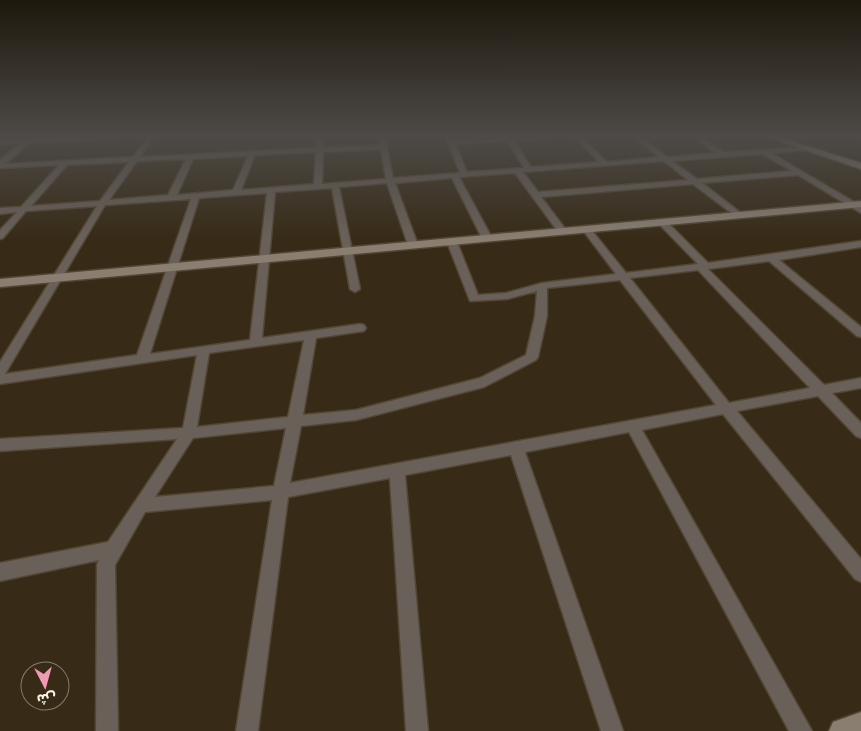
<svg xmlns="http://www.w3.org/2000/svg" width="861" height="731" font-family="Montserrat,'Noto Sans Arabic',sans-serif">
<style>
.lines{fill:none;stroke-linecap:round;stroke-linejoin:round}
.street-casing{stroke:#534734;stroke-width:3}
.secondary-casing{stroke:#534734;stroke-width:3}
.street{fill:#696159;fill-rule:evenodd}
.secondary{fill:#8a7e71;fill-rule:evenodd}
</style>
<rect width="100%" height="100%" fill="#372b17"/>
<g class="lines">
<defs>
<path id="street" d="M 76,137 L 118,137 L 115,139 L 30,143 L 5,164 L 133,157 L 148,137 L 154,137 L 140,157 L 316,148 L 317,137 L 323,137 L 323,148 L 380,145 L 379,137 L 385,137 L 393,178 L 460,173 L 446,137 L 452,137 L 453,140 L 550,137 L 547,139 L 514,141 L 531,167 L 599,162 L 575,137 L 581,137 L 607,162 L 659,157 L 634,137 L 641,137 L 667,157 L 715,153 L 694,137 L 701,137 L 723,152 L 810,147 L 811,148 L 808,150 L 771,153 L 861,206 L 861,213 L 798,175 L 702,183 L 741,213 L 742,215 L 738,218 L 693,184 L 541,197 L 567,231 L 562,234 L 559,233 L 515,173 L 459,177 L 492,238 L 487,241 L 482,238 L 452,178 L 395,183 L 418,245 L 413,248 L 408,245 L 387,183 L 339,187 L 360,289 L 355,292 L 350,289 L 332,188 L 275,192 L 262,338 L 360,324 L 364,325 L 366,328 L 364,331 L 316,338 L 303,415 L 356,410 L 480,378 L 526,355 L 535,316 L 537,291 L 507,299 L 470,301 L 447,242 L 449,240 L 452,239 L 457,242 L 478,295 L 506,293 L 542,283 L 616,274 L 582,229 L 586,226 L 589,227 L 626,273 L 698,264 L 659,224 L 658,222 L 662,219 L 665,220 L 708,263 L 861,241 L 861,247 L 779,260 L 861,327 L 861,337 L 857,336 L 769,261 L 708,269 L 824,385 L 861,378 L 861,388 L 832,393 L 861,423 L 861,438 L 856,436 L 818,396 L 737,411 L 861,559 L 861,582 L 855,579 L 723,414 L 642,430 L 812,731 L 789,731 L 629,432 L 525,452 L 623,731 L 601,731 L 511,455 L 405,475 L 428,731 L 406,731 L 390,478 L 288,497 L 258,731 L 236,731 L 272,500 L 145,512 L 115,565 L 118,731 L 96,731 L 97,565 L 99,560 L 0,581 L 0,563 L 108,542 L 177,439 L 0,451 L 0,439 L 183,428 L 197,355 L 0,384 L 0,362 L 97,206 L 26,211 L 3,238 L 0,239 L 0,230 L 17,212 L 0,214 L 0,208 L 21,207 L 59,165 L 0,168 L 0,160 L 21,143 L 0,144 L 0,140 ZM 508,141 L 524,168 L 467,172 L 455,144 ZM 381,149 L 386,179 L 322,184 L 323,152 ZM 316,152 L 314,184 L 241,190 L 255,155 ZM 762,154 L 792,171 L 697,179 L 672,161 ZM 248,156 L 233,190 L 177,195 L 193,159 ZM 186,159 L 168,195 L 109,200 L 137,161 ZM 664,161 L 688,180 L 538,192 L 523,172 ZM 129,162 L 100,201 L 31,206 L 67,165 ZM 267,193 L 250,340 L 150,354 L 199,198 ZM 191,199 L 137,355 L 5,374 L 105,205 ZM 698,270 L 810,388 L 729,403 L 630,278 ZM 620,280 L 716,405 L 290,483 L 301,426 L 356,420 L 484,387 L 536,360 L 538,357 L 547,316 L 547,288 ZM 304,340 L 288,417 L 197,427 L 209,353 ZM 286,428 L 274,486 L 155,497 L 193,438 Z"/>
<path id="secondary" d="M 767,137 L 778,137 L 861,163 L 861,169 Z
M 861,201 L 861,207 L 0,287 L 0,279 Z
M 861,712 L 861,731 L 829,731 L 833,722 Z"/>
</defs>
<!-- street casing -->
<use href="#street" class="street-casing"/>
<!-- secondary casing -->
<use href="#secondary" class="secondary-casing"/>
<!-- street -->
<use href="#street" class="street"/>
<!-- secondary -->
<use href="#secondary" class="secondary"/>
</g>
<!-- sky -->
<linearGradient id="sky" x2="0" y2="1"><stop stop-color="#1e180d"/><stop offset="0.57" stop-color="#4d4a47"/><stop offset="1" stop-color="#4d4a47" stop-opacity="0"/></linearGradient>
<rect width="861" height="239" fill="url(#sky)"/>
<!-- north arrow -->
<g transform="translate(45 686) rotate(174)"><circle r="24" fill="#372b17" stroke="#867b6b"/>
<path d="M0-4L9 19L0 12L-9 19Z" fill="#f09ab5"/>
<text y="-8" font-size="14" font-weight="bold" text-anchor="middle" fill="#fcf4e8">ش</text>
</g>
</svg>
